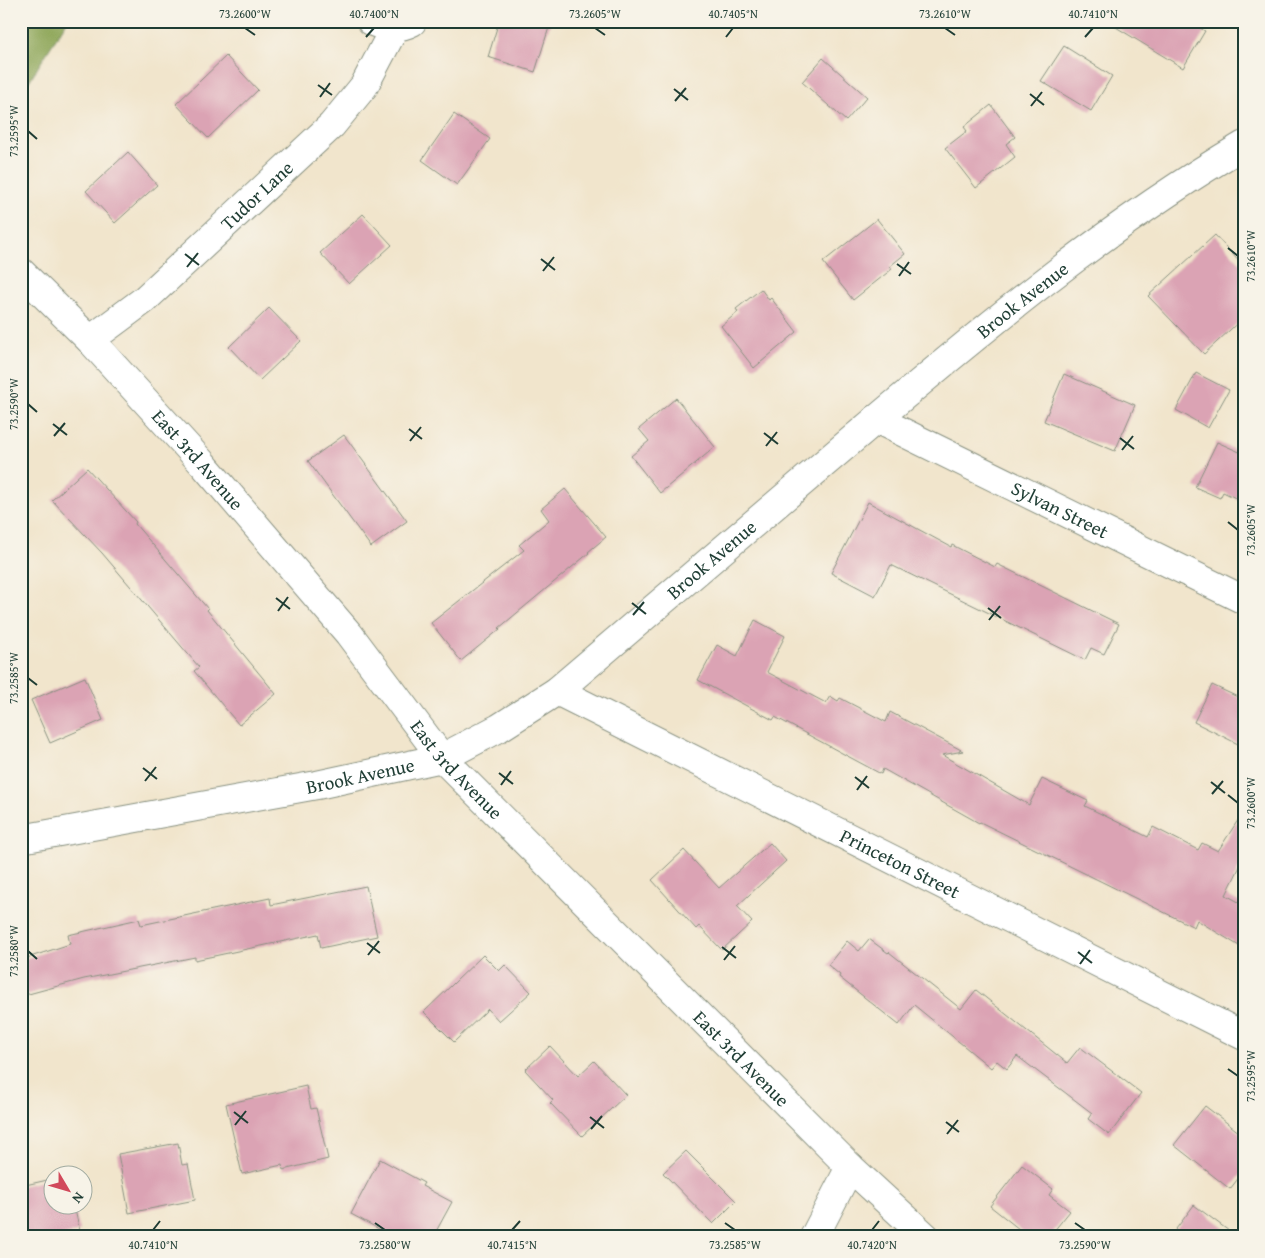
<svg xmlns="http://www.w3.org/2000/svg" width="1265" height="1258" font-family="'Gentium Book Plus',serif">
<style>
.forest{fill:#8ca556;stroke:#567145}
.building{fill:#dba3b4}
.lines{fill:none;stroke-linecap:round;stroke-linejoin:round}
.minor-casing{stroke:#889180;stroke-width:30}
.minor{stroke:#fff;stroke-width:28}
.ticks{fill:none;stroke:#1f3d34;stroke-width:2}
.labels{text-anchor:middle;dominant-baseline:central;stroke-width:4;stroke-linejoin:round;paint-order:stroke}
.street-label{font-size:19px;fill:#1f3d34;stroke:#f7f3e8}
.neatline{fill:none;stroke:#1f3d34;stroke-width:2}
.ticks-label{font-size:12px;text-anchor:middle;fill:#1f3d34}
</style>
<rect width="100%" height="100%" fill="#f7f3e8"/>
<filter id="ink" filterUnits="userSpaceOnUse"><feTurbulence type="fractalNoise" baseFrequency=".02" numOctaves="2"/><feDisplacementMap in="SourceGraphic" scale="10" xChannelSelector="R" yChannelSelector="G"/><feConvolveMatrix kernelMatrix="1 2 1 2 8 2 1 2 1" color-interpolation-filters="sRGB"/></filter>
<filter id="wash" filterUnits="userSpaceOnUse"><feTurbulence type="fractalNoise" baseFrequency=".0096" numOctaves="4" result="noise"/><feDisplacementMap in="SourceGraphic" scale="20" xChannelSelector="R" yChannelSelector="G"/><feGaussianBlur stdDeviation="1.12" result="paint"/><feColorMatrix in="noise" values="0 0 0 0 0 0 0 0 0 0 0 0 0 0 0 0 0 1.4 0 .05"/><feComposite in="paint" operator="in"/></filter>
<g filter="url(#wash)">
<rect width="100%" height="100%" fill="#f1e5cc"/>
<!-- forest -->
<path class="forest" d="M 21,21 L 67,21 L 21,94 Z"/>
<g id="blocks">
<!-- building -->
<path class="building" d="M 499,21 L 551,21 L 535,72 L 488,57 Z
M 1106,21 L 1188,21 L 1205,31 L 1183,68 Z
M 1064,46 L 1112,76 L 1091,111 L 1041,81 Z
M 226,56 L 258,90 L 208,138 L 176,104 Z
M 823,58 L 867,97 L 846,121 L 802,82 Z
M 991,105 L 1015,137 L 1006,144 L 1015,157 L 976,188 L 945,148 L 967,131 L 964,127 Z
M 454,114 L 490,139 L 457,185 L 422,160 Z
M 128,152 L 157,185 L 115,223 L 86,191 Z
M 363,214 L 392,245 L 349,284 L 320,253 Z
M 877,219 L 905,254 L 890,266 L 892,269 L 853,300 L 823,262 Z
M 1215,235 L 1244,267 L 1244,317 L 1204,354 L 1148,296 Z
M 761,289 L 769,300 L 771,298 L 797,332 L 754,368 L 721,326 L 738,312 L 736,309 Z
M 269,308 L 301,341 L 260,380 L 229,347 Z
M 1196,373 L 1229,390 L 1208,428 L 1176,410 Z
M 1064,374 L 1135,405 L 1115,451 L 1044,421 Z
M 676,398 L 715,447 L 660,493 L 631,456 L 649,441 L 639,429 Z
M 344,435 L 407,521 L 371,547 L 308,461 Z
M 1217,442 L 1244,454 L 1244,502 L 1223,492 L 1220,498 L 1195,487 Z
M 87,468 L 136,522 L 135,524 L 208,609 L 207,610 L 276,694 L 239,725 L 194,671 L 199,667 L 102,553 L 52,500 Z
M 565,489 L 606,537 L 588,552 L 589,553 L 499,628 L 500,629 L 461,661 L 431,623 L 524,550 L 519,545 L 549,520 L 541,509 Z
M 868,502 L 951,547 L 952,545 L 995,567 L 997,564 L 1119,624 L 1104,654 L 1091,648 L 1085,660 L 891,565 L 875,596 L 831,573 Z
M 755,620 L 785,636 L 767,672 L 826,703 L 830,696 L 838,701 L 840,698 L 886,722 L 890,712 L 963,751 L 942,755 L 1029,805 L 1042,779 L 1088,801 L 1085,806 L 1148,837 L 1153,827 L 1198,850 L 1202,843 L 1218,851 L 1244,811 L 1244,858 L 1226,895 L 1244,905 L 1244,949 L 1197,920 L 1194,927 L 980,822 L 979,823 L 883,769 L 881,774 L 775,717 L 773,720 L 698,680 L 717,645 L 737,656 Z
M 85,677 L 103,720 L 50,743 L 31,700 Z
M 1212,685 L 1244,700 L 1244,747 L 1194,722 Z
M 770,843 L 786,861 L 737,906 L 752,922 L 722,950 L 699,926 L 696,929 L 652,880 L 684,850 L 719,888 Z
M 366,886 L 377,936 L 321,948 L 318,934 L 195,960 L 195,957 L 84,979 L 21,996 L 21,960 L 70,944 L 68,935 L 139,919 L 141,925 L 270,898 L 271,905 Z
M 869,939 L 888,953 L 889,952 L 961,1009 L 976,990 L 1067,1063 L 1080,1047 L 1141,1093 L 1109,1135 L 1088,1119 L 1092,1113 L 1017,1056 L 1007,1069 L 997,1061 L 991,1068 L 914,1005 L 899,1025 L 839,977 L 840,975 L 828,965 L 847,941 L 859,951 Z
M 483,955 L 499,971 L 505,965 L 531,992 L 499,1021 L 488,1009 L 454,1042 L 424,1012 Z
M 550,1046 L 578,1076 L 594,1061 L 626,1095 L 582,1136 L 550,1103 L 553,1100 L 525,1070 Z
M 306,1086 L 311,1109 L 316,1108 L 328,1159 L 283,1170 L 282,1165 L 242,1174 L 226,1104 Z
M 1205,1106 L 1244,1136 L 1244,1171 L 1230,1189 L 1174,1145 Z
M 178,1143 L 182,1165 L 188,1164 L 195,1200 L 129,1213 L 118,1154 Z
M 686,1151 L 736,1201 L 713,1224 L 663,1173 Z
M 380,1159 L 424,1183 L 422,1186 L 452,1202 L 433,1237 L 394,1237 L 351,1214 Z
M 1022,1165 L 1053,1189 L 1049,1195 L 1070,1211 L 1049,1237 L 1029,1237 L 990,1206 Z
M 52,1179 L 52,1206 L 74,1206 L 80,1231 L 56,1237 L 21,1237 L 21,1186 Z
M 1194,1205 L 1237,1237 L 1170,1237 Z"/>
</g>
</g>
<g filter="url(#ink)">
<use href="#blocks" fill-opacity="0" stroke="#889180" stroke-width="1"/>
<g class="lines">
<defs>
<g id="minor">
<path d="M 371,21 C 384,28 399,29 412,22"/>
<path id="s1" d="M 21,272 L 90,340 L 203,464 L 349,634 L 442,758 L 850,1167 L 926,1237"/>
<path id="s2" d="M 90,340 L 144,300 L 332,125 L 364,86 L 395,27"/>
<path id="s3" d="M 876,419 L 1244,600"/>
<path id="s4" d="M 557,691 L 1244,1036"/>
<path id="s5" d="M 21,839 L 317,785 L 442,758 L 499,728 L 557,691 C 655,607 754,523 853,439 C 977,334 1103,228 1244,145"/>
<path d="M 814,1237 L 850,1167"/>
</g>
</defs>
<!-- minor casing -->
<use href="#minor" class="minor-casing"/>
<!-- minor -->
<use href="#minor" class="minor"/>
</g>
</g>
<!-- ticks -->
<path class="ticks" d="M 245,28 L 255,35M 595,28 L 605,35M 945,28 L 955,35M 366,37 L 374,28M 726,37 L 733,28M 1085,37 L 1093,28M 318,85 L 332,95M 674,89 L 688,100M 1030,94 L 1044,105M 320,97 L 330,83M 675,101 L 686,88M 1031,106 L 1042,92M 28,131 L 37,139M 1228,248 L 1238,256M 185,254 L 199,265M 541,259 L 555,270M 897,264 L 911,274M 187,267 L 198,253M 543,271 L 554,257M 899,276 L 909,262M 28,404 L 37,412M 53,424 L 67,435M 409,429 L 422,439M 764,433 L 778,444M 54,436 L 65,423M 1120,438 L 1134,449M 410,441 L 421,427M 766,446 L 777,432M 1122,450 L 1133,436M 1228,522 L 1238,530M 276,598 L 290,609M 632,603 L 646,614M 988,608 L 1001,618M 278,611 L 288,597M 633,615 L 644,602M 989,620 L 1000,606M 28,678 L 37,685M 143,768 L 157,779M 499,773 L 513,784M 855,777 L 869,788M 145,781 L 156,767M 1211,782 L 1225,793M 501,785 L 511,771M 857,790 L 867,776M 1212,794 L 1223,781M 1228,795 L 1238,803M 367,943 L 380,953M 722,947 L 736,958M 28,951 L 37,959M 1078,952 L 1092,963M 368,955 L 379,941M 724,960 L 735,946M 1080,964 L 1090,950M 1228,1069 L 1238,1076M 234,1112 L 248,1123M 590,1117 L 604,1128M 946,1122 L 959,1132M 235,1125 L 246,1111M 591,1129 L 602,1116M 947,1134 L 958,1120M 375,1223 L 385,1230M 725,1223 L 735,1230M 1075,1223 L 1085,1230M 153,1230 L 160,1221M 512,1230 L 520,1221M 872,1230 L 879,1221"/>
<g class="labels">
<!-- street labels -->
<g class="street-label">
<text stroke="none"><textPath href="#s2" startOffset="221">Tudor Lane</textPath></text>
<text stroke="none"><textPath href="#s5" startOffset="1170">Brook Avenue</textPath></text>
<text stroke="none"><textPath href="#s1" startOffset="258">East 3rd Avenue</textPath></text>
<text stroke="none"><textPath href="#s3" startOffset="205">Sylvan Street</textPath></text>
<text stroke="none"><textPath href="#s5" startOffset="765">Brook Avenue</textPath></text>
<text stroke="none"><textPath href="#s1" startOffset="662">East 3rd Avenue</textPath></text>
<text stroke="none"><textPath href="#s5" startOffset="345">Brook Avenue</textPath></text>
<text stroke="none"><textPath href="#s4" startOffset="384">Princeton Street</textPath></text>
<text stroke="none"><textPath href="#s1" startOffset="1068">East 3rd Avenue</textPath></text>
</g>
</g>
<!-- margin -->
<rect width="1265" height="1258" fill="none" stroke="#f7f3e8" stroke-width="55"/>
<!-- north arrow -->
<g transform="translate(68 1190) rotate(128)"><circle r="24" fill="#f7f3e8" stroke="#a1aaa0"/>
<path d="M0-4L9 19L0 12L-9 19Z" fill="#d1495b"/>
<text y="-8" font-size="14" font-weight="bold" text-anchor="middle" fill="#1f3d34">N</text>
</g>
<rect x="28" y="28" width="1210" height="1202" class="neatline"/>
<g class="ticks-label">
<text x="245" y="18">73.2600°W</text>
<text x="374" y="18">40.7400°N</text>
<text x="595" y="18">73.2605°W</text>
<text x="733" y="18">40.7405°N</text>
<text x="945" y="18">73.2610°W</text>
<text x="1093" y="18">40.7410°N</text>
<text transform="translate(14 131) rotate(-90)" y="4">73.2595°W</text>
<text transform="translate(1251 256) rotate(-90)" y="4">73.2610°W</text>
<text transform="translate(14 404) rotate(-90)" y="4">73.2590°W</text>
<text transform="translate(1251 530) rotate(-90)" y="4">73.2605°W</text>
<text transform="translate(14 678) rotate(-90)" y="4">73.2585°W</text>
<text transform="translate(1251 803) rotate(-90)" y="4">73.2600°W</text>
<text transform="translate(14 951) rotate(-90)" y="4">73.2580°W</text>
<text transform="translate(1251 1076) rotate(-90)" y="4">73.2595°W</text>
<text x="153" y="1249">40.7410°N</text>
<text x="385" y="1249">73.2580°W</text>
<text x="512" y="1249">40.7415°N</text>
<text x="735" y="1249">73.2585°W</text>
<text x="872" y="1249">40.7420°N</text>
<text x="1085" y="1249">73.2590°W</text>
</g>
</svg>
